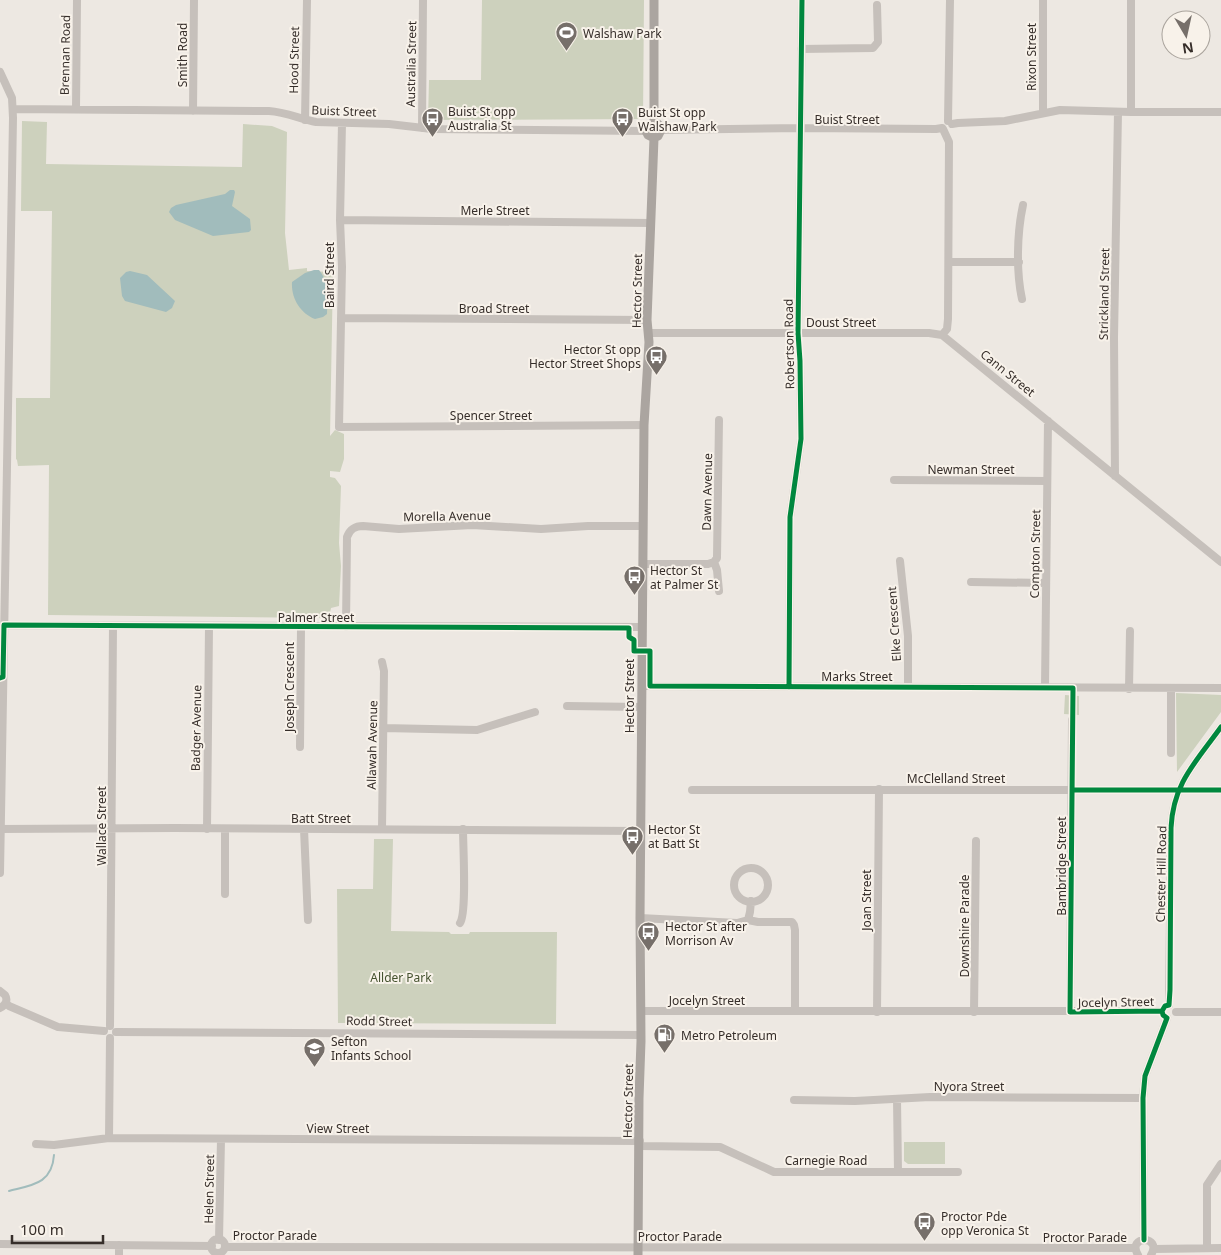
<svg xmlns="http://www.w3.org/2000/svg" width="1221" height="1255" font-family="'Noto Sans',sans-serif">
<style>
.green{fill:#cdd1bd}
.water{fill:#a1bcbc}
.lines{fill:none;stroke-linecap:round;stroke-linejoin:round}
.stream{stroke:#a1bcbc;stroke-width:2}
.minor{stroke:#c6c0bb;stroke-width:8}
.major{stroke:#aba5a0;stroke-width:9}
.cycleway-casing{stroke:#f8f2ea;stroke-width:8}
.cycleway{stroke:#00873e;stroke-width:5}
.labels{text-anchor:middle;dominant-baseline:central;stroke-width:4;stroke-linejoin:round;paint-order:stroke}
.poi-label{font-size:12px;fill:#362e2a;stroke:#f8f2ea;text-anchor:start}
.street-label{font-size:12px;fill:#362e2a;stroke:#f8f2ea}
.park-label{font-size:12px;fill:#45522f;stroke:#f8f2ea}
</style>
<rect width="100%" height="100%" fill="#ede8e2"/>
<!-- green -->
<path class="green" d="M 482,0 L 644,0 L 643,119 L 428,120 L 429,80 L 481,80 Z
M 22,121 L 47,122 L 46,164 L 242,167 L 243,124 L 272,126 L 287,132 L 285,233 L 289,270 L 307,268 L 307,271 L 333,272 L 330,436 L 335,430 L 344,434 L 344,459 L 340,472 L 330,471 L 330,477 L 335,478 L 341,486 L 339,543 L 341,566 L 339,606 L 331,608 L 329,618 L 48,615 L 49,465 L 18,466 L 17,460 L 16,459 L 16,398 L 50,398 L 52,211 L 21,211 Z
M 1176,693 L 1221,695 L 1221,712 L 1177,772 Z
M 1065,695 L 1079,696 L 1079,715 L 1064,714 Z
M 374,839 L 393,839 L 391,931 L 449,932 L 451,934 L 469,934 L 470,932 L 557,932 L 556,1024 L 338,1023 L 337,889 L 373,889 Z
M 904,1142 L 945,1142 L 945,1164 L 908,1164 L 904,1161 Z"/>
<!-- water -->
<path class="water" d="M 230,190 L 234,190 L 235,192 L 232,206 L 250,219 L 251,230 L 249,232 L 213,236 L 175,220 L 169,212 L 171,208 L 176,205 L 225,194 Z
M 314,270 L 319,270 C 330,283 327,299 327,314 L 323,317 L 315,319 C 300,313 291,298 292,282 L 305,273 Z
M 130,271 L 147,275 L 175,301 L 172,308 L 166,312 L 125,301 L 122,296 L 120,278 L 126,272 Z"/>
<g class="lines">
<!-- stream -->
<path class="stream" d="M 9,1191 C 32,1185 52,1184 54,1155"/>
<!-- minor -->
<path class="minor" d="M 801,49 L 873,48 L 878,42 L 877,5
M 0,72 L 12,98 L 13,118 L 0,873
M 13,109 L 269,111 C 286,112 300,119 316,122 L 389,124 L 432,129 L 646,131
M 76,109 L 77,0
M 193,111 L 194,0
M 1131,112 L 1131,0
M 1043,113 L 1043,0
M 305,120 L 307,0
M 948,121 L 950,0
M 342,123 L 340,220 L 342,267 L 339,427 L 644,425
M 952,124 L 958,123 L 1005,121 L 1060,110 L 1131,112 L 1221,112
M 422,128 L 423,0
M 661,130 L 801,128 L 936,129 L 942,128
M 340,220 L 651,223
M 949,262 L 1019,262
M 1022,299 C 1016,271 1017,233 1023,205
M 341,318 L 647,320
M 648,333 L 929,333 L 942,335 L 1221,562
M 798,333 L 802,0
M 942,335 L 947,329 L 948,319 L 949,142 L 943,129
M 1115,476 L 1114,338 L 1118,112
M 894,480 L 1047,481
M 900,561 L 908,636 L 908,686
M 714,562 L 717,570 L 719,591
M 643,564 L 708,564 L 714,562 L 717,558 L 719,420
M 971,582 L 1046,583
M 4,625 L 642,627
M 346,627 L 347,537 C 350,529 355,526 363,526 L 399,529 L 472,525 L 541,529 L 588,526 L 643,526
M 382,662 L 384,671 L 382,829
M 642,686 L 1221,688
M 789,687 L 790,517 L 801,439 L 800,361
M 1045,687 L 1048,421
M 1129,689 L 1130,631
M 567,706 L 642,707
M 383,728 L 477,730 L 535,712
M 300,747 L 301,627
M 1171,753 L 1171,688
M 692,790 L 1221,790
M 0,829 L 175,828 L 641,831
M 207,829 L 209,626
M 225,829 L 225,894
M 304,829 L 308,920
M734 885a17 17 0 1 1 34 0a17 17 0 1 1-34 0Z
M 640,918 L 737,923 L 748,920 L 758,922 L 792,922 L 794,925 L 795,930 L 795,1011
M 748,920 L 750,912 L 751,901
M 460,923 C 467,913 463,846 463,829
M 0,991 L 5,995 C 8,1000 6,1005 0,1008
M 6,1003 L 9,1006 L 58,1027 L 104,1031
M 1169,1005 L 1171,828 C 1173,783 1196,762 1221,727
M 641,1011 L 1162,1011
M 877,1012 L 879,789
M 974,1012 L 976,841
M 1070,1012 L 1072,720
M 1176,1012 L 1221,1012
M 110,1026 L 113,626
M 116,1032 L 641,1035
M 897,1099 L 898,1172
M 794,1100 L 855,1101 L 930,1097 L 1143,1098
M 109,1138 L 110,1038
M 36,1144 L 54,1145 L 109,1138 L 640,1141
M 640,1146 L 720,1147 L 774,1172 L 958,1172
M211 1246a7 7 0 1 1 14 0a7 7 0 1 1-14 0Z
M 219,1240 L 221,1139
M 1144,1240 L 1143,1098 L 1145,1076 L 1167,1018
M 0,1244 L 212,1246
M 225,1247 L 1135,1248
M 1207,1248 L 1207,1185 L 1221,1164
M 1154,1249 L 1221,1248
M 119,1255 L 119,1245
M 1138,1255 C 1126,1235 1163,1235 1151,1255"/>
<!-- major -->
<path class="major" d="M 654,123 L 654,0
M 654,138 L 648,135 L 646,131 L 648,126 L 654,123
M 654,138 L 658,136 L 661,130 L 658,124 L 654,123
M 638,1255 L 639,1098 L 641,1041 L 640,918 L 644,425 L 649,342 L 647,320 L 654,138"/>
<defs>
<path id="cycleway" d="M 0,678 L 3,677 L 4,625 L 629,628 L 629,637 L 634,640 L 634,651 L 650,651 L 650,686 L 1073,688 L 1070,1012 L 1162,1011
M 789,687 L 790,517 L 801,439 L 800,361 L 798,333 L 802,0
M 1072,790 L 1221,790
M 1162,1011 L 1165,1006 L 1169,1005 L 1170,990 L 1171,828 C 1173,783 1196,762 1221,727
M 1144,1240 L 1143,1098 L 1145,1076 L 1167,1018 L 1163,1015 L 1162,1011"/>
</defs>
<!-- cycleway casing -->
<use href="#cycleway" class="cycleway-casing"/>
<!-- cycleway -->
<use href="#cycleway" class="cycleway"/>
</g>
<!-- icons -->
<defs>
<symbol id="stadium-pin" viewBox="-11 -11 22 30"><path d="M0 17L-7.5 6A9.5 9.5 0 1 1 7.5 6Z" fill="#766f6a" stroke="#f8f2ea"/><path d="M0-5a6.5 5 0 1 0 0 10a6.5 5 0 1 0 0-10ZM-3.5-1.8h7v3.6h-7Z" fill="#fff"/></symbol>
<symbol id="bus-pin" viewBox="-11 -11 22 30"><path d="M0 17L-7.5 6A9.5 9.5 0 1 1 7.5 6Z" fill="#766f6a" stroke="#f8f2ea"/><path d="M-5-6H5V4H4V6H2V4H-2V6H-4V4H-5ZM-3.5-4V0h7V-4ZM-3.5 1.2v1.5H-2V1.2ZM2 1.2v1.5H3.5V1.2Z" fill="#fff"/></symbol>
<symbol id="fuel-pin" viewBox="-11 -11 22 30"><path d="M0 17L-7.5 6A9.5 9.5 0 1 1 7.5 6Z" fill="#766f6a" stroke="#f8f2ea"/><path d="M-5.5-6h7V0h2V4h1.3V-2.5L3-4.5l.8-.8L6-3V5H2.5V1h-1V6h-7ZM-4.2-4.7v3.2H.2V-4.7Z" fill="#fff"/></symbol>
<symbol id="school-pin" viewBox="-11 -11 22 30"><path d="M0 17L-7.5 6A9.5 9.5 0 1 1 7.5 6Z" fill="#766f6a" stroke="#f8f2ea"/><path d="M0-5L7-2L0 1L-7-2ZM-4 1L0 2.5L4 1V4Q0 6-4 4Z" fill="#fff"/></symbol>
</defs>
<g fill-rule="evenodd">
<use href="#stadium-pin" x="554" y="20" width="25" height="34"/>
<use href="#bus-pin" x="420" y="106" width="25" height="34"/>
<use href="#bus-pin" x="610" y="106" width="25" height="34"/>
<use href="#bus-pin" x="644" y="344" width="25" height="34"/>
<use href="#bus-pin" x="622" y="564" width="25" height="34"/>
<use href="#bus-pin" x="620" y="824" width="25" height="34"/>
<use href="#bus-pin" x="636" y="920" width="25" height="34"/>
<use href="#fuel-pin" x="652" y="1022" width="25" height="34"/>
<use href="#school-pin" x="302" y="1036" width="25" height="34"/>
<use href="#bus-pin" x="912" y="1210" width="25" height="34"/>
</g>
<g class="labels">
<!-- poi labels -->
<g class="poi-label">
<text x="583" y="33">Walshaw Park</text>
<text x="448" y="111">Buist St opp<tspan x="448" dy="14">Australia St</tspan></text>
<text x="638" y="112">Buist St opp<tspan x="638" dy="14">Walshaw Park</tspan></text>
<text x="641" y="349" text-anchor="end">Hector St opp<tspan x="641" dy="14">Hector Street Shops</tspan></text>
<text x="650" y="570">Hector St<tspan x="650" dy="14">at Palmer St</tspan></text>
<text x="648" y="829">Hector St<tspan x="648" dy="14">at Batt St</tspan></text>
<text x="665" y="926">Hector St after<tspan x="665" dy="14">Morrison Av</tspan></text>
<text x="681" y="1035">Metro Petroleum</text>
<text x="331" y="1041">Sefton<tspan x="331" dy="14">Infants School</tspan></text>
<text x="941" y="1216">Proctor Pde<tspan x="941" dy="14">opp Veronica St</tspan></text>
</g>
<!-- street labels -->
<g class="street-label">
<text transform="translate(65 55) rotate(-89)">Brennan Road</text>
<text transform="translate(182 55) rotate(-90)">Smith Road</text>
<text transform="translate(1031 57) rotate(-90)">Rixon Street</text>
<text transform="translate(294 60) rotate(-89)">Hood Street</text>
<text transform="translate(411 64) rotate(-89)">Australia Street</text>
<text transform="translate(344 111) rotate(2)">Buist Street</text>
<text x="847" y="119">Buist Street</text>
<text x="495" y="210">Merle Street</text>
<text transform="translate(329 275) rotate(-90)">Baird Street</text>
<text transform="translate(637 291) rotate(-89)">Hector Street</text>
<text transform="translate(1104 294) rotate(-89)">Strickland Street</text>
<text x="494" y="308">Broad Street</text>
<text x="841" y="322">Doust Street</text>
<text transform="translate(789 344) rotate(-91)">Robertson Road</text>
<text transform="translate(1008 373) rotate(39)">Cann Street</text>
<text x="491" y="415">Spencer Street</text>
<text x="971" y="469">Newman Street</text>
<text transform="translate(707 492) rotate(-89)">Dawn Avenue</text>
<text transform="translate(447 516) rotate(-1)">Morella Avenue</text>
<text transform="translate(1035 554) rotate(-89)">Compton Street</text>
<text x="316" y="617">Palmer Street</text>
<text transform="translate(894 624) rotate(-94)">Elke Crescent</text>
<text x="857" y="676">Marks Street</text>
<text transform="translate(289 687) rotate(-90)">Joseph Crescent</text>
<text transform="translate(629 696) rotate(-90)">Hector Street</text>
<text transform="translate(196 728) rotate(-89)">Badger Avenue</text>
<text transform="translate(372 745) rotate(-89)">Allawah Avenue</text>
<text x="956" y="778">McClelland Street</text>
<text x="321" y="818">Batt Street</text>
<text transform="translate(101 826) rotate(-90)">Wallace Street</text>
<text transform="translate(1061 866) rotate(-90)">Bambridge Street</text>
<text transform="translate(1161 874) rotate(-89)">Chester Hill Road</text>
<text transform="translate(866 900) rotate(-90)">Joan Street</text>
<text transform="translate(964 926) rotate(-90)">Downshire Parade</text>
<text x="707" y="1000">Jocelyn Street</text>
<text transform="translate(1116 1002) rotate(-1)">Jocelyn Street</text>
<text transform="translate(379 1021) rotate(1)">Rodd Street</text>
<text x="969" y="1086">Nyora Street</text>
<text transform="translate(628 1101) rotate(-89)">Hector Street</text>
<text x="338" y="1128">View Street</text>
<text x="826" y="1160">Carnegie Road</text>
<text transform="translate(209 1189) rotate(-89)">Helen Street</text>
<text x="275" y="1235">Proctor Parade</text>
<text x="680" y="1236">Proctor Parade</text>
<text x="1085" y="1237">Proctor Parade</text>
</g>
<!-- park labels -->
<g class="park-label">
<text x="401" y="977">Allder Park</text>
</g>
</g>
<!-- north arrow -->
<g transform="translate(1186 35) rotate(171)"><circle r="24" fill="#f8f2ea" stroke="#aaa49d"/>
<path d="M0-4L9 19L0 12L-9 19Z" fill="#766f6a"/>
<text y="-8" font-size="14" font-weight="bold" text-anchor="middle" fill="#362e2a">N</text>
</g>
<!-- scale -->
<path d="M12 1235v8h91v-8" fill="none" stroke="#362e2a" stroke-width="2.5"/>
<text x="20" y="1235" font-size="15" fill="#362e2a" stroke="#f8f2ea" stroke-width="4" paint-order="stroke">100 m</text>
</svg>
